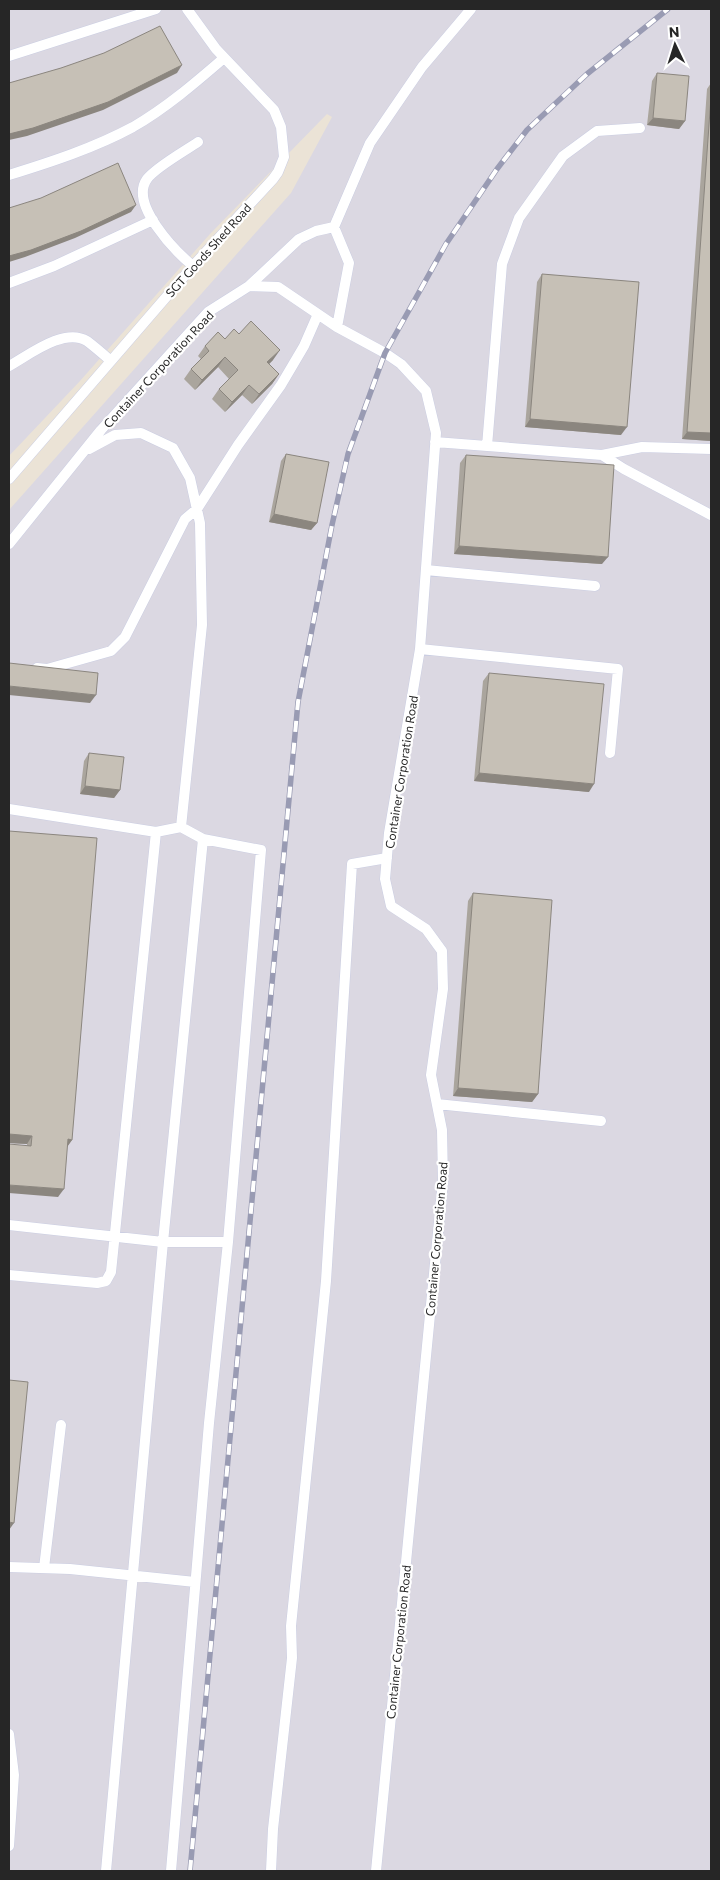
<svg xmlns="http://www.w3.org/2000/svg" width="720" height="1880" font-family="Commissioner,sans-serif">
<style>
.industrial{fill:#dbd8e2}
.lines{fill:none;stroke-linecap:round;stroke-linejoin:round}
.lane-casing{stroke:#cbcee2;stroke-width:11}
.lane{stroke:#fff;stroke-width:10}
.rail-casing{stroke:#999bb3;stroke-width:5.5}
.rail{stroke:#fff;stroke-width:4;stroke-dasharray:11;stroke-linecap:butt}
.wall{fill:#aaa59d}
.shaded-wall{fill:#8b867f}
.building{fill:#c6c0b6;stroke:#8b867f}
.labels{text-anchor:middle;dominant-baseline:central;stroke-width:4.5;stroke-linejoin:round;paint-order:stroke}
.street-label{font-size:12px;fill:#262626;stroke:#fff}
</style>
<rect width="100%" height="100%" fill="#ebe3d6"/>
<!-- industrial -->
<path class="industrial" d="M 9,9 L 711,9 L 711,1871 L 9,1871 L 9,510 L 291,193 L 332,117 L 327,114 L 210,234 L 80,381 L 9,456 Z"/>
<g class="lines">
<defs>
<path id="lane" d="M 9,56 L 156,9
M 9,175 C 51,162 94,148 133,127 C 166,108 195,83 224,58
M 334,227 L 370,143 L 422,67 L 471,9
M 193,266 C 175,251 129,204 147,179 C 156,167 185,151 198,142
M 9,283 L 54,266 L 153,220
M 249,286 L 299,239 L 316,231 L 334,227 L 349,263 L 337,327
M 9,366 C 29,355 64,327 87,341 C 95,347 103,354 111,361
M 435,442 L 602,455 L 624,469 L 711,515
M 487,446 L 502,264 L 519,218 L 563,156 L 597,131 L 640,128
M 602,455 L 642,447 L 711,449
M 9,479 L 193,266 L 273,179 L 278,172 L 284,157 L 281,127 L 274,110 L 216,49 L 187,9
M 9,544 L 101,430 L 208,312 L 249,286 L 278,287 L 337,327 L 385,353 L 401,364 L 426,391 L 436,433 L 420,649 L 389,833 L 385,879 L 391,906 L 426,929 L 442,951 L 443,989 L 431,1075 L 442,1130 L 443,1181 L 376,1871
M 426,570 L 595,586
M 420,649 L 618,669 L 610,753
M 37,668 L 47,669 L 111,651 L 125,637 L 185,519 L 197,509 L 238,445 L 281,385 L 304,346 L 318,314
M 9,809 L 156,832 L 181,827 L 202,625 L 200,523 L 190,478 L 173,448 L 141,433 L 115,435 L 89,449
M 181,827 L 203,839 L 163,1242 L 228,1242 L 261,850 L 203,839
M 437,1104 L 601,1121
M 9,1225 L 163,1242 L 106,1871
M 9,1275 L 97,1283 L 106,1281 L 111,1272 L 156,832
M 9,1567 L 70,1569 L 195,1582
M 44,1568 L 61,1425
M 9,1734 L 14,1775 L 9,1846
M 171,1871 L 209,1423 L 228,1242
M 271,1871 L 273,1829 L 292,1658 L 291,1626 L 326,1281 L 352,864 L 387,858"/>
</defs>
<!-- lane casing -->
<use href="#lane" class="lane-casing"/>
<!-- lane -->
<use href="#lane" class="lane"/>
<defs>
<path id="rail" d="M 190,1871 L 298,702 L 332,525 L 348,454 L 385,353 L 446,244 L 497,169 L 527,130 L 587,74 L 668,9"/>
</defs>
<!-- rail casing -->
<use href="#rail" class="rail-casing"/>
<!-- rail -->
<use href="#rail" class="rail"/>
</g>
<!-- wall -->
<path class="wall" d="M 657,73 L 685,121 L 679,129 L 647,125 L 652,81 Z
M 711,83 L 711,441 L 682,439 L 707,89 Z
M 542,274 L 621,435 L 525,427 L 537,282 Z
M 239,334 L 273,360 L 269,364 L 279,374 L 272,384 L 252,404 L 242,395 L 225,412 L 212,399 L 219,389 L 229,379 L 218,367 L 195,390 L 184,379 L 191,369 L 201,359 L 198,356 L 205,346 Z
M 286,454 L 317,523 L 311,530 L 269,522 L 281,461 Z
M 466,455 L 602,564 L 454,554 L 460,463 Z
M 489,673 L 589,792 L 474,781 L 483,681 Z
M 89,753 L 120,790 L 114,798 L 80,794 L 84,761 Z
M 9,831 L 72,1140 L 67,1147 L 58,1197 L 27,1145 L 27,1144 L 9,1143 Z
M 473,893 L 538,1094 L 532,1102 L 453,1096 L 468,901 Z"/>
<!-- shaded-wall -->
<path class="shaded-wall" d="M 182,65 L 177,73 L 103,110 L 27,136 L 9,140 L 9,134 Z
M 653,118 L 685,121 L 679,129 L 647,125 Z
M 136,205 L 131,212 L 75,238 L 25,257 L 9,262 L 9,256 Z
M 280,350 L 273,360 L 260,373 L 267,362 Z
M 225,357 L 218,367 L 195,390 L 202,380 Z
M 279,374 L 272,384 L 252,404 L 259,394 Z
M 249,385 L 242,395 L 225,412 L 232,402 Z
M 530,419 L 627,427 L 621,435 L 525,427 Z
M 687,432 L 711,433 L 711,441 L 682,439 Z
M 274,514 L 317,523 L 311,530 L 269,522 Z
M 459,546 L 608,557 L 602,564 L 454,554 Z
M 9,686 L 96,695 L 90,703 L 9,695 Z
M 479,773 L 594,784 L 589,792 L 474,781 Z
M 85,786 L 120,790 L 114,798 L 80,794 Z
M 458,1088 L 538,1094 L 532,1102 L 453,1096 Z
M 9,1134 L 32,1136 L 27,1144 L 9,1143 Z
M 68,1139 L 72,1140 L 67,1147 Z
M 9,1185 L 64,1189 L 58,1197 L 9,1193 Z
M 9,1522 L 14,1523 L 9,1530 Z"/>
<!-- building -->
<path class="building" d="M 160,26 L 182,65 L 108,102 L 33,128 L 9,134 L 9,83 L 61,68 L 104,53 Z
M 657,73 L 689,76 L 685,121 L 653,118 Z
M 711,97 L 711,433 L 687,432 Z
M 118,163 L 136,205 L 81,231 L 31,250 L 9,256 L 9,208 L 41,198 Z
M 542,274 L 639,282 L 627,427 L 530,419 Z
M 251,321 L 280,350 L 267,362 L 279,374 L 259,394 L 249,385 L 232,402 L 219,389 L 238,370 L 225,357 L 202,380 L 191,369 L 209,351 L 205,346 L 218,332 L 225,339 L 234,329 L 239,334 Z
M 286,454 L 329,462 L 317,523 L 274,514 Z
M 466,455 L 614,465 L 608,557 L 459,546 Z
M 9,663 L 98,673 L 96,695 L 9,686 Z
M 489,673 L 604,684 L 594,784 L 479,773 Z
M 89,753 L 124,757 L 120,790 L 85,786 Z
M 9,831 L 97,838 L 72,1140 L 68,1139 L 64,1189 L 9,1185 L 9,1144 L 31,1146 L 32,1136 L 9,1134 Z
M 473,893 L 552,900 L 538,1094 L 458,1088 Z
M 9,1380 L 28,1382 L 14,1523 L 9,1522 Z"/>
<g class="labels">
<!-- street labels -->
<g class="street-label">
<text transform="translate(208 250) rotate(-48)">SGT Goods Shed Road</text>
<text transform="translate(158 369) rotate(-47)">Container Corporation Road</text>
<text transform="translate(401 772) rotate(-81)">Container Corporation Road</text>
<text transform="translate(436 1239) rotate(-85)">Container Corporation Road</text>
<text transform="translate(398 1642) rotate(-84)">Container Corporation Road</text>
</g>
</g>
<!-- border -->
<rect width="720" height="1880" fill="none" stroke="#262626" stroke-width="20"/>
<!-- north arrow -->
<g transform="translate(675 45) rotate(356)" stroke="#ffffff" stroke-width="4" paint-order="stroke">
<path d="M0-4L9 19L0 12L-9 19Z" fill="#262626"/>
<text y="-8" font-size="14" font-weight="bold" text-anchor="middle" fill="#262626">N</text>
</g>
</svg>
